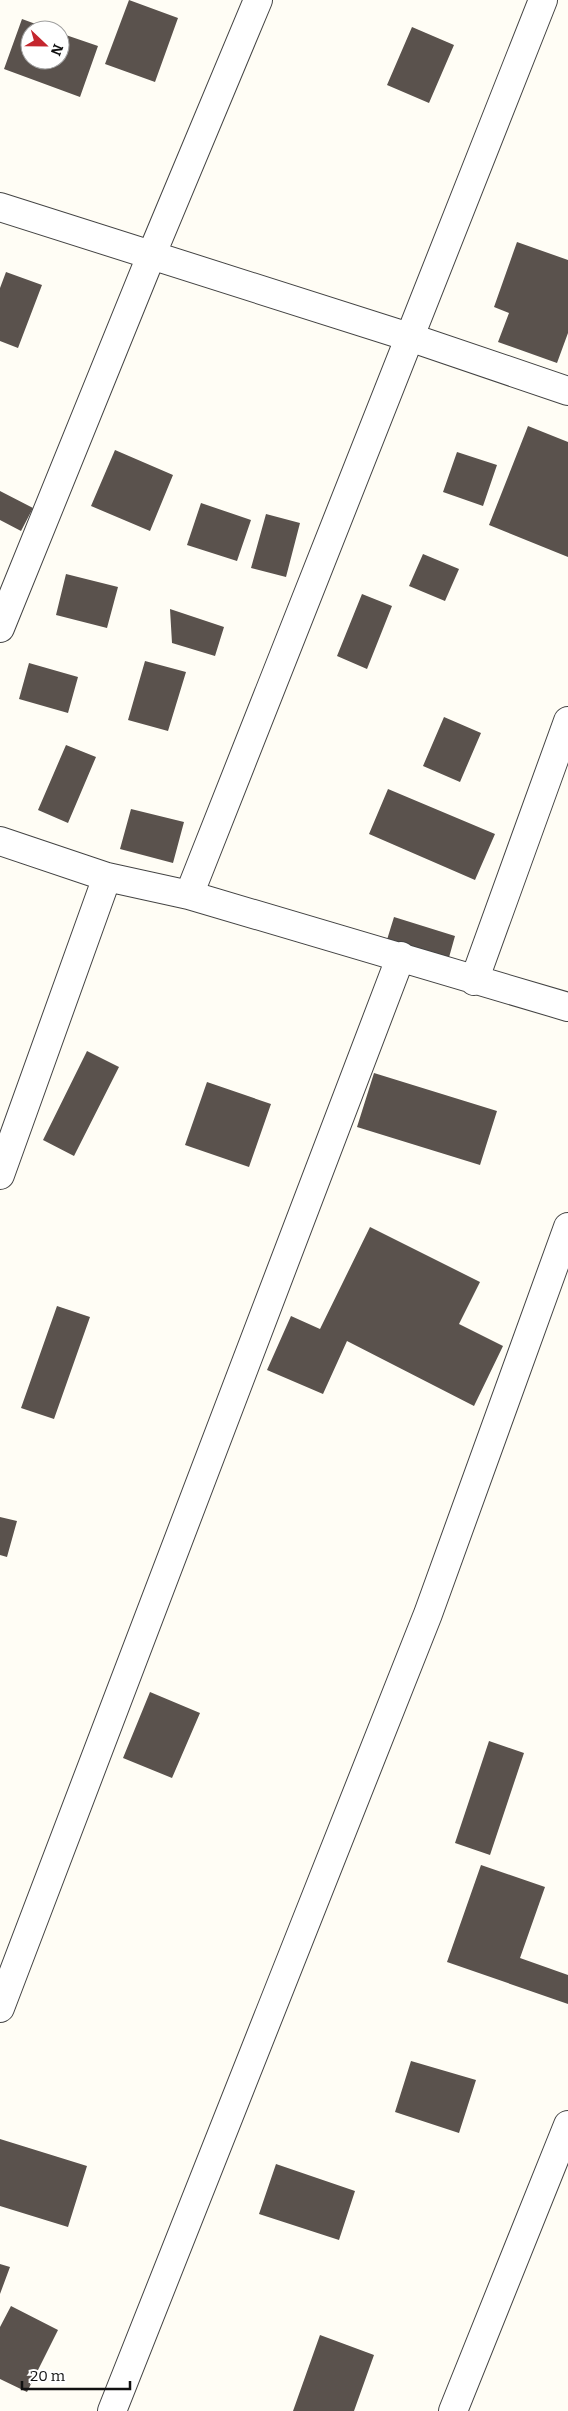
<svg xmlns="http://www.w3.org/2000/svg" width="568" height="2411" font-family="Bitter,serif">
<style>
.building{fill:#5a524d}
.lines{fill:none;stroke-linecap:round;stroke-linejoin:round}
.minor-casing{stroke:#444;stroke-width:30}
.minor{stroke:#fff;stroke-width:28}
</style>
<rect width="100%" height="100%" fill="#fffdf5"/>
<!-- building -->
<path class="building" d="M 129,0 L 178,18 L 155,82 L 105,64 Z
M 22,19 L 52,30 L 30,30 L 30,60 L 60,60 L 60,33 L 98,46 L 80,97 L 4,69 Z
M 412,27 L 454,45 L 429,103 L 387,85 Z
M 517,242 L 568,260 L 568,333 L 557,363 L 498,342 L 509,313 L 494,307 Z
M 6,272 L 42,285 L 18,348 L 0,341 L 0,288 Z
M 528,426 L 568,442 L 568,557 L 489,525 Z
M 115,450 L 173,475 L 150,531 L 91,506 Z
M 457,452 L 497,465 L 483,506 L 443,492 Z
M 0,491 L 33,508 L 21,531 L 0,520 Z
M 201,503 L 251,520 L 237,561 L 187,545 Z
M 266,514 L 300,523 L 286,577 L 251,568 Z
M 423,554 L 459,569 L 445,601 L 409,586 Z
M 66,574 L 118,587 L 107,628 L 56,615 Z
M 362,594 L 392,606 L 367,669 L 337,656 Z
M 170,609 L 224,627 L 215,656 L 172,643 Z
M 145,661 L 186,672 L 168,731 L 128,720 Z
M 29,663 L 78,677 L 68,713 L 19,699 Z
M 444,717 L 481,733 L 460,782 L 423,766 Z
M 66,745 L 96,757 L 68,823 L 38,810 Z
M 388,789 L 495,834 L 475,880 L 369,834 Z
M 131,809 L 184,822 L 173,863 L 120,849 Z
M 394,917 L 455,936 L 448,961 L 386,943 Z
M 87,1051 L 119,1067 L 74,1156 L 43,1140 Z
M 374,1073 L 497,1111 L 480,1165 L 357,1127 Z
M 207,1082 L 271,1104 L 249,1167 L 185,1145 Z
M 370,1227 L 480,1282 L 459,1324 L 503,1346 L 474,1406 L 347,1341 L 323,1394 L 267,1370 L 291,1316 L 320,1329 Z
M 57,1306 L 90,1317 L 54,1419 L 21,1408 Z
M 0,1517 L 17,1521 L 7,1557 L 0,1555 Z
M 150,1692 L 200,1713 L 172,1778 L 123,1758 Z
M 489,1741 L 524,1753 L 490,1855 L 455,1843 Z
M 481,1865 L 545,1887 L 520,1958 L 568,1975 L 568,2004 L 447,1962 Z
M 411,2061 L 476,2080 L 459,2133 L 395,2112 Z
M 0,2139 L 87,2166 L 68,2227 L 0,2206 Z
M 276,2164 L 355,2191 L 339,2240 L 259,2214 Z
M 0,2264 L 10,2267 L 0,2294 Z
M 11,2306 L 58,2330 L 27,2392 L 0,2379 L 0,2327 Z
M 320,2335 L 374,2355 L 354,2411 L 293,2411 Z"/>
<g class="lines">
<defs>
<path id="minor" d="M 0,207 L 409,337 L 568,391
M 0,628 L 151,256 L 258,0
M 0,841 L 107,877 L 189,895 L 568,1007
M 189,895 L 543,0
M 474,981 L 568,721
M 0,1175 L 107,877
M 0,2008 L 401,956
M 112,2411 L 428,1614 L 568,1227
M 453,2411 L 568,2125"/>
</defs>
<!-- minor casing -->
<use href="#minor" class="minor-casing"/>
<!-- minor -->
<use href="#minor" class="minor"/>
</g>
<!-- north arrow -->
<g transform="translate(45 45) rotate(112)"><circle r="24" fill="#ffffff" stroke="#a0a0a0"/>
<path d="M0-4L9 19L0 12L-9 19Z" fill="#c4262e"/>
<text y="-8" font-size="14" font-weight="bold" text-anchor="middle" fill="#111111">N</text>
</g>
<!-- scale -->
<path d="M22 2381v8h108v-8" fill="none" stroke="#111111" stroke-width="2.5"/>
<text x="30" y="2381" font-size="15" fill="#111111" stroke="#ffffff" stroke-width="4" paint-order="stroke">20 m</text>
</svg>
